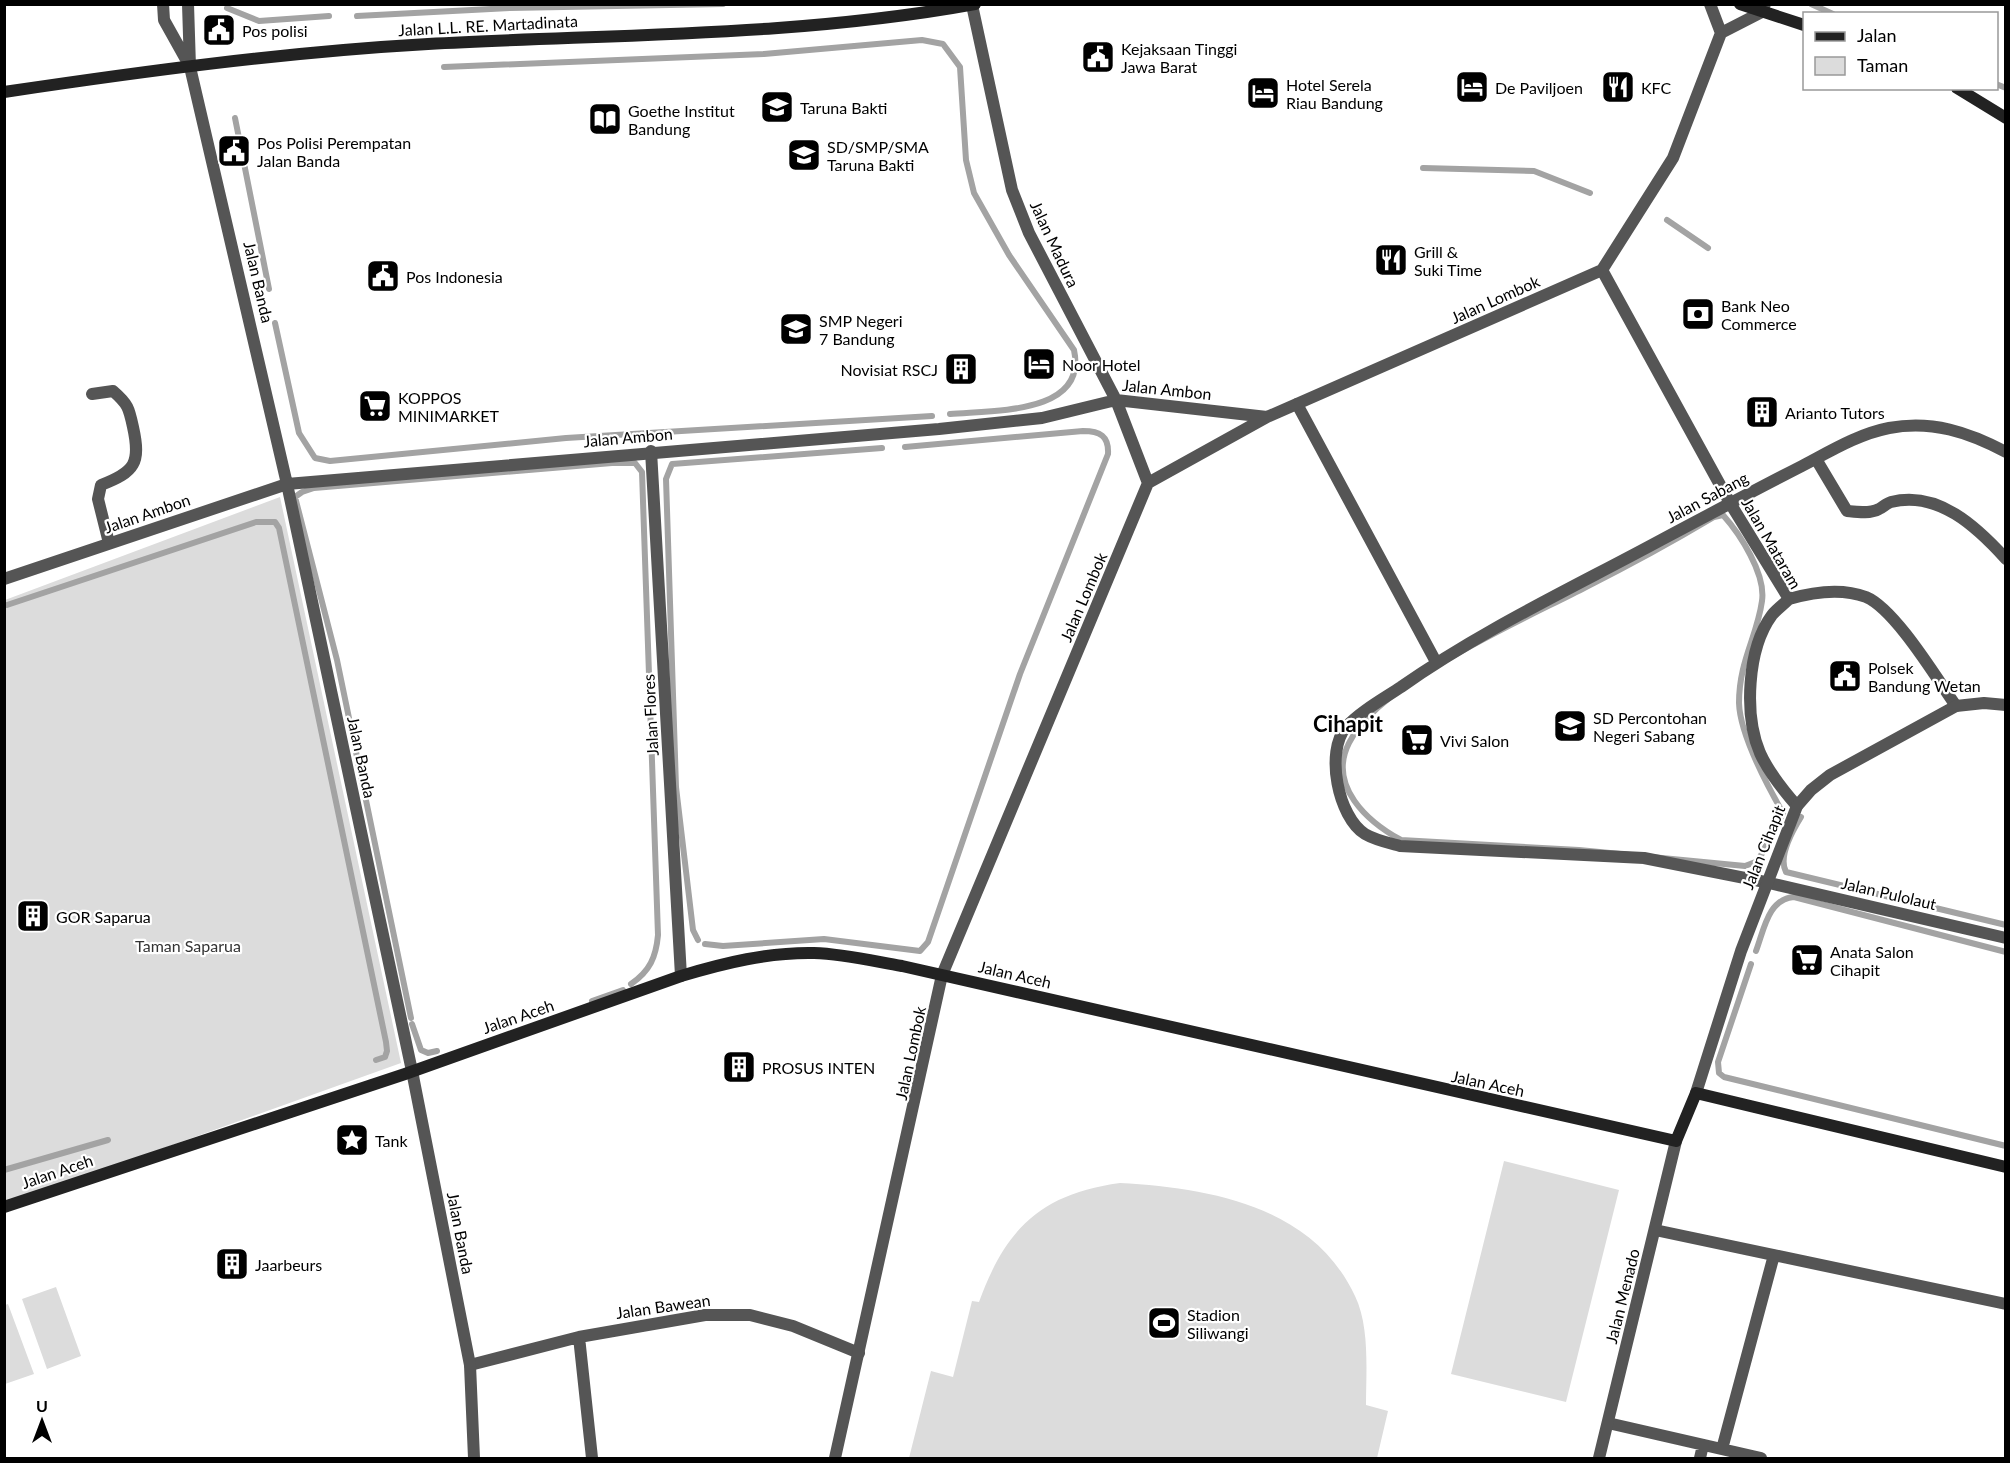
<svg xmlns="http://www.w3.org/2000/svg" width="2010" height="1463" font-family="Lato,sans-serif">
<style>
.green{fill:#dcdcdc}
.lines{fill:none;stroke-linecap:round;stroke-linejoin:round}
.stream{stroke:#a3a3a3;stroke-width:6}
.minor{stroke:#555;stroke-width:12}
.tertiary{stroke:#555;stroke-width:12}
.secondary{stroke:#222;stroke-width:12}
.labels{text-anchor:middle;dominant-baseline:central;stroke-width:4.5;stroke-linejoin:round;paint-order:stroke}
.street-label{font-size:16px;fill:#000;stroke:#fff}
.poi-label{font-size:16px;fill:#000;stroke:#fff;text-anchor:start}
.park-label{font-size:16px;fill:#333;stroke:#fff}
.district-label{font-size:22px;font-weight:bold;fill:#000;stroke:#fff}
</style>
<rect width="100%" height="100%" fill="#fff"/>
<!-- green -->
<path class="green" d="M 280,497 L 401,1063 L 5,1205 L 5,600 Z
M 1504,1161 L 1619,1190 L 1566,1402 L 1451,1374 Z
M 1120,1183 C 1210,1188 1313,1206 1355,1296 C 1370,1327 1366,1372 1366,1405 L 1388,1411 L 1377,1458 L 909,1458 L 931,1371 L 953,1377 L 972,1301 L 979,1302 C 1006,1228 1041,1194 1120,1183 Z
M 56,1287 L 81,1356 L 47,1369 L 22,1299 Z
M 8,1304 L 34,1374 L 5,1384 L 5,1305 Z"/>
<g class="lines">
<!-- stream -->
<path class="stream" d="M 1811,4 L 1833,14
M 227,8 L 259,21 L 329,16
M 357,16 L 510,8 L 723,4
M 444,67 L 764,54 L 922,40 L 943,44 L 960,67 L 966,160 L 974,193 L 1009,255 L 1074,350 C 1088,415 992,410 950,414
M 1996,84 L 2006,88
M 235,118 L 269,289
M 1423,168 L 1534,171 L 1590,193
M 1667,220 L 1708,248
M 275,323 L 299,433 L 315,458 L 330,461 L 566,438 L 932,416
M 1723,515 C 1740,534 1766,574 1762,601 C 1757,637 1739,661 1739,703 C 1740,735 1767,785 1783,813 L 1758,861 L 1745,866 L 1579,850 L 1401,840 C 1368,822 1327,786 1349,743 C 1379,682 1525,619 1586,587 C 1630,565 1672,542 1714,517 Z
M 7,605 L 256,522 L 275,522 L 279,528 L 386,1042 L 387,1051 L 385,1057 L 376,1060
M 1801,817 C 1793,830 1778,857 1786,872 L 2006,925
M 698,940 L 693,930 L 676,787 L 666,479 L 672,464 L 882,448
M 705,944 L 723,946 L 824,939 L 920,951 L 928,942 L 1020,674 L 1108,454 C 1109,436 1100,431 1083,431 L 905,447
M 1756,951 C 1764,930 1768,899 1794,897 L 2006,952
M 1751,964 L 1718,1062 L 1719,1073 L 1724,1077 L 2006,1146
M 592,1001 L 623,990
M 411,1018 L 337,660 L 295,497 L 302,492 L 314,488 L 612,463 L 635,463 L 642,472 L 658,935 C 656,957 650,971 631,984
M 412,1024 L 421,1050 L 428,1053 L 437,1051
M 4,1170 L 108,1140"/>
<!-- minor -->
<path class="minor" d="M 1602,270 L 1730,503 L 1789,599 C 1784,604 1777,609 1772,615 C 1747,649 1744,715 1760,753 C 1769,773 1783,790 1797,806
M 92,394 L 113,391 C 128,404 129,408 133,427 C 141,463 135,472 101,485 L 98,499 L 109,543
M 1297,404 L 1436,662
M 651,451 L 681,976
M 2006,452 C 1968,432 1932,420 1889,428 C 1858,434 1829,452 1802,466 C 1755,490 1708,515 1661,540 C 1574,587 1482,630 1401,687 C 1383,699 1361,711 1346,727 C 1325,752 1338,817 1365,834 C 1375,840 1389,843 1400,846 L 1644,858 L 1765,882 L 2006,938
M 1816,459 L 1847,511 C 1857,512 1870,514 1879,509 C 1883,507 1887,503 1891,502 C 1938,490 1977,527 2006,559
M 1789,599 C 1813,592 1842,588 1866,597 C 1895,609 1937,679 1956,706
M 1655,1230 L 2006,1304
M 579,1337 L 592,1458
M 470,1365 L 579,1337 L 705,1315 L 750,1315 L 793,1326 L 859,1353
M 1608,1423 L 1761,1458
M 1722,1449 L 1774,1255
M 1700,1458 L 1703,1445"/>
<!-- tertiary -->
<path class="tertiary" d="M 163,4 L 164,20 L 188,63
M 188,4 L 190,67 L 287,484 L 412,1071 L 470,1365 L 474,1458
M 972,5 L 1012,190 L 1029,233 L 1116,400 L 1148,483
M 1721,33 L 1762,12 L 1765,4
M 4,579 L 287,484 L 939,429 L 1042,418 L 1116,400 L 1267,417
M 1696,1093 L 1741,951 L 1797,806 L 1811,790 L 1830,775 L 1956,706 L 1984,703 L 2006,705
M 835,1458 L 942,975 L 1148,483 L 1267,417 L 1602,270 L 1673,158 L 1721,33 L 1710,4
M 1599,1458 L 1676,1141"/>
<!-- secondary -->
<path class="secondary" d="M 1740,4 L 1804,25
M 1957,88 L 2006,118
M 4,92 C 145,71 286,52 428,44 C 610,34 794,37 975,4
M 4,1207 L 405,1074 L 681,976 C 724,963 769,952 814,953 C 844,954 873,961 902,966 L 1676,1141 L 1696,1093 L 2006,1167"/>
</g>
<!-- icons -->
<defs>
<symbol id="civic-square" viewBox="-11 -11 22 22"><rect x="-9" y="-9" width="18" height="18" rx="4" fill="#000" stroke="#fff"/><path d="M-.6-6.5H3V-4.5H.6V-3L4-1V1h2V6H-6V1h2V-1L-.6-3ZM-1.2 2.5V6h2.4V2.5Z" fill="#fff"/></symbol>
<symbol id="hotel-square" viewBox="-11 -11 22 22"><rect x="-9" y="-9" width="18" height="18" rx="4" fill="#000" stroke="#fff"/><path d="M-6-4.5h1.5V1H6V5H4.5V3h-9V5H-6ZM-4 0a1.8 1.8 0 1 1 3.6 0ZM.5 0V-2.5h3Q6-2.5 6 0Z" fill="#fff"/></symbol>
<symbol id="restaurant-square" viewBox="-11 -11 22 22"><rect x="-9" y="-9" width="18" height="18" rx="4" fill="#000" stroke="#fff"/><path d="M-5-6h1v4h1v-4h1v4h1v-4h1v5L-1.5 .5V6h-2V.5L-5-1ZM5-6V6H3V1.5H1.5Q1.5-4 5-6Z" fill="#fff"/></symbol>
<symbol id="school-square" viewBox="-11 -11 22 22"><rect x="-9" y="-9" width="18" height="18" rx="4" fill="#000" stroke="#fff"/><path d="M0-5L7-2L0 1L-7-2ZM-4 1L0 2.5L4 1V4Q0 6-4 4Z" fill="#fff"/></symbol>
<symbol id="library-square" viewBox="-11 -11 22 22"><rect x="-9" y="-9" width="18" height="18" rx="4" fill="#000" stroke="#fff"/><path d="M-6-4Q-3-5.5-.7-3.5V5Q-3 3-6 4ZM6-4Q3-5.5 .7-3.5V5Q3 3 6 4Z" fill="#fff"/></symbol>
<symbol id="bank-square" viewBox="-11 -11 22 22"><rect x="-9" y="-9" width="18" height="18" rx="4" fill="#000" stroke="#fff"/><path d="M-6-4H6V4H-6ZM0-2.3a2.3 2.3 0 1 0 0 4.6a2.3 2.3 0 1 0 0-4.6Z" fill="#fff"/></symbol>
<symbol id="building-square" viewBox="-11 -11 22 22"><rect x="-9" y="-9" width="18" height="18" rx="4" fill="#000" stroke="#fff"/><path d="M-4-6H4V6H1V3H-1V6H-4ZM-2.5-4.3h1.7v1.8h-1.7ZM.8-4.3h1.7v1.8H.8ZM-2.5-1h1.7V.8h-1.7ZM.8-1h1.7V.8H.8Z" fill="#fff"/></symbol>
<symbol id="supermarket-square" viewBox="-11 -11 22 22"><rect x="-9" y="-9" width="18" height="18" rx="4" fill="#000" stroke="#fff"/><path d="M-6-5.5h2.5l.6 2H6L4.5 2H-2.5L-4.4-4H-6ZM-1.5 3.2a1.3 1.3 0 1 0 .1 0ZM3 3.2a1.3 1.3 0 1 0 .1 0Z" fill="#fff"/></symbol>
<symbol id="sight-square" viewBox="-11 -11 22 22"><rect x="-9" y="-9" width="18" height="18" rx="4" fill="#000" stroke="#fff"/><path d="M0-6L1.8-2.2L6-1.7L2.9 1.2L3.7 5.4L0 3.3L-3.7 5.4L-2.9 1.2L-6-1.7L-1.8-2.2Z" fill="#fff"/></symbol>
<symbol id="stadium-square" viewBox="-11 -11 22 22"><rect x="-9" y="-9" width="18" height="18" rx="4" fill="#000" stroke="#fff"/><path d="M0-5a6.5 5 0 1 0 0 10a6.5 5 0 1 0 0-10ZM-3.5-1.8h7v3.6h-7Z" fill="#fff"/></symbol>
</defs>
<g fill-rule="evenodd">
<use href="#civic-square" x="200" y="11" width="38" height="38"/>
<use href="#civic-square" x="1079" y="38" width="38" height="38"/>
<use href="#hotel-square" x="1453" y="68" width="38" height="38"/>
<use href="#restaurant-square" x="1599" y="68" width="38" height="38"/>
<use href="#hotel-square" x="1244" y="74" width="38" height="38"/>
<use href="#school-square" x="758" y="88" width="38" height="38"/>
<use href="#library-square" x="586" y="100" width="38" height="38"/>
<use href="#civic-square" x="215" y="132" width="38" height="38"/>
<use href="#school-square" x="785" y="136" width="38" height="38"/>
<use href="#restaurant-square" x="1372" y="241" width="38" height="38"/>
<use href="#civic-square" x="364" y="257" width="38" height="38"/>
<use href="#bank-square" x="1679" y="295" width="38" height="38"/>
<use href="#school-square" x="777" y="310" width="38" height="38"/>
<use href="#hotel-square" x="1020" y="345" width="38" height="38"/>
<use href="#building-square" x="942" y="350" width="38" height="38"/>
<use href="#supermarket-square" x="356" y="387" width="38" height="38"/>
<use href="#building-square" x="1743" y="393" width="38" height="38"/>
<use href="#civic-square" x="1826" y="657" width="38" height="38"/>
<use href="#school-square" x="1551" y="707" width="38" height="38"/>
<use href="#supermarket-square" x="1398" y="721" width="38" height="38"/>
<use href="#building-square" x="14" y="897" width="38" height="38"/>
<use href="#supermarket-square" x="1788" y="941" width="38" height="38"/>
<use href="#building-square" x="720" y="1048" width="38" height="38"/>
<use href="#sight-square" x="333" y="1121" width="38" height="38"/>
<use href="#building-square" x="213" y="1245" width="38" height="38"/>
<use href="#stadium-square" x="1145" y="1304" width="38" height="38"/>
</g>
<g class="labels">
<!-- street labels -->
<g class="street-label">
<text transform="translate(488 25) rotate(-3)">Jalan L.L. RE. Martadinata</text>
<text transform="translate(1055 244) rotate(65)">Jalan Madura</text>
<text transform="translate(259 282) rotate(77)">Jalan Banda</text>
<text transform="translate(1495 299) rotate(-24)">Jalan Lombok</text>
<text transform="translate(1167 389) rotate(6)">Jalan Ambon</text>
<text transform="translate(628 437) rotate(-5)">Jalan Ambon</text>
<text transform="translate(1707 497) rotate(-28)">Jalan Sabang</text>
<text transform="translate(147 513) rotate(-19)">Jalan Ambon</text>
<text transform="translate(1772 543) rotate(60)">Jalan Mataram</text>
<text transform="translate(1083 597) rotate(-67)">Jalan Lombok</text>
<text transform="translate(650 715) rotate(-93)">Jalan Flores</text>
<text transform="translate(362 757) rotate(78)">Jalan Banda</text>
<text transform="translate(1763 847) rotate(-68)">Jalan Cihapit</text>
<text transform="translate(1889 893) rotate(13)">Jalan Pulolaut</text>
<text transform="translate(1015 974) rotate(13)">Jalan Aceh</text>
<text transform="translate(518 1016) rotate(-19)">Jalan Aceh</text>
<text transform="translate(910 1053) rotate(-78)">Jalan Lombok</text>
<text transform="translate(1488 1083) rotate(12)">Jalan Aceh</text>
<text transform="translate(57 1171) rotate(-19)">Jalan Aceh</text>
<text transform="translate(461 1233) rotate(79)">Jalan Banda</text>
<text transform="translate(1622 1296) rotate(-76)">Jalan Menado</text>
<text transform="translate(663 1306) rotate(-8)">Jalan Bawean</text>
</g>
<!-- poi labels -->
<g class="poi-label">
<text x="242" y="30">Pos polisi</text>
<text x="1121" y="48">Kejaksaan Tinggi<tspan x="1121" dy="18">Jawa Barat</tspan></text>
<text x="1286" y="84">Hotel Serela<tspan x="1286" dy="18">Riau Bandung</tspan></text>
<text x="1495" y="87">De Paviljoen</text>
<text x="1641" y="87">KFC</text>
<text x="800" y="107">Taruna Bakti</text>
<text x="628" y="110">Goethe Institut<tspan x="628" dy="18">Bandung</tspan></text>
<text x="257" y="142">Pos Polisi Perempatan<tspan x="257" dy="18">Jalan Banda</tspan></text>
<text x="827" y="146">SD/SMP/SMA<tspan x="827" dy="18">Taruna Bakti</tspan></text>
<text x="1414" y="251">Grill &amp;<tspan x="1414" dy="18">Suki Time</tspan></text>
<text x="406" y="276">Pos Indonesia</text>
<text x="1721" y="305">Bank Neo<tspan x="1721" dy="18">Commerce</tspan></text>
<text x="819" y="320">SMP Negeri<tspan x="819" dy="18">7 Bandung</tspan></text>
<text x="1062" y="364">Noor Hotel</text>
<text x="938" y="369" text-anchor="end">Novisiat RSCJ</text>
<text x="398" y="397">KOPPOS<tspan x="398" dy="18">MINIMARKET</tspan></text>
<text x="1785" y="412">Arianto Tutors</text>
<text x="1868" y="667">Polsek<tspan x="1868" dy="18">Bandung Wetan</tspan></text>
<text x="1593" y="717">SD Percontohan<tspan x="1593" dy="18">Negeri Sabang</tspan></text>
<text x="1440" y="740">Vivi Salon</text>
<text x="56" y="916">GOR Saparua</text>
<text x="1830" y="951">Anata Salon<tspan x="1830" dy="18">Cihapit</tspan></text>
<text x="762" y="1067">PROSUS INTEN</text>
<text x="375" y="1140">Tank</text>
<text x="255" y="1264">Jaarbeurs</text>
<text x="1187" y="1314">Stadion<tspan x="1187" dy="18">Siliwangi</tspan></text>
</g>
<!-- park labels -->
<g class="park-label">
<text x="188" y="945">Taman Saparua</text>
</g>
<!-- district labels -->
<g class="district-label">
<text x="1348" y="723">Cihapit</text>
</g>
</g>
<!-- border -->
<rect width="2010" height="1463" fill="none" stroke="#000000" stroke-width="12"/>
<!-- legend -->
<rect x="1803" y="12" width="195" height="78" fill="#ffffff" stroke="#999999" stroke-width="1.5"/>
<rect x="1815" y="32" width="30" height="9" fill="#222222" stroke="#999999" stroke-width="1.5"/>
<text x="1857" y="42" font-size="18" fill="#000000">Jalan</text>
<rect x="1815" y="57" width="30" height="18" fill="#dcdcdc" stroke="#999999" stroke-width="1.5"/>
<text x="1857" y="72" font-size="18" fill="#000000">Taman</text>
<!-- north arrow -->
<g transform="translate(42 1421)" stroke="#ffffff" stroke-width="4.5" paint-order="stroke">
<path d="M0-4.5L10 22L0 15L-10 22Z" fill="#000000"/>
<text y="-9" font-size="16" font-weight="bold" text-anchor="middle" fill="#000000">U</text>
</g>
</svg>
